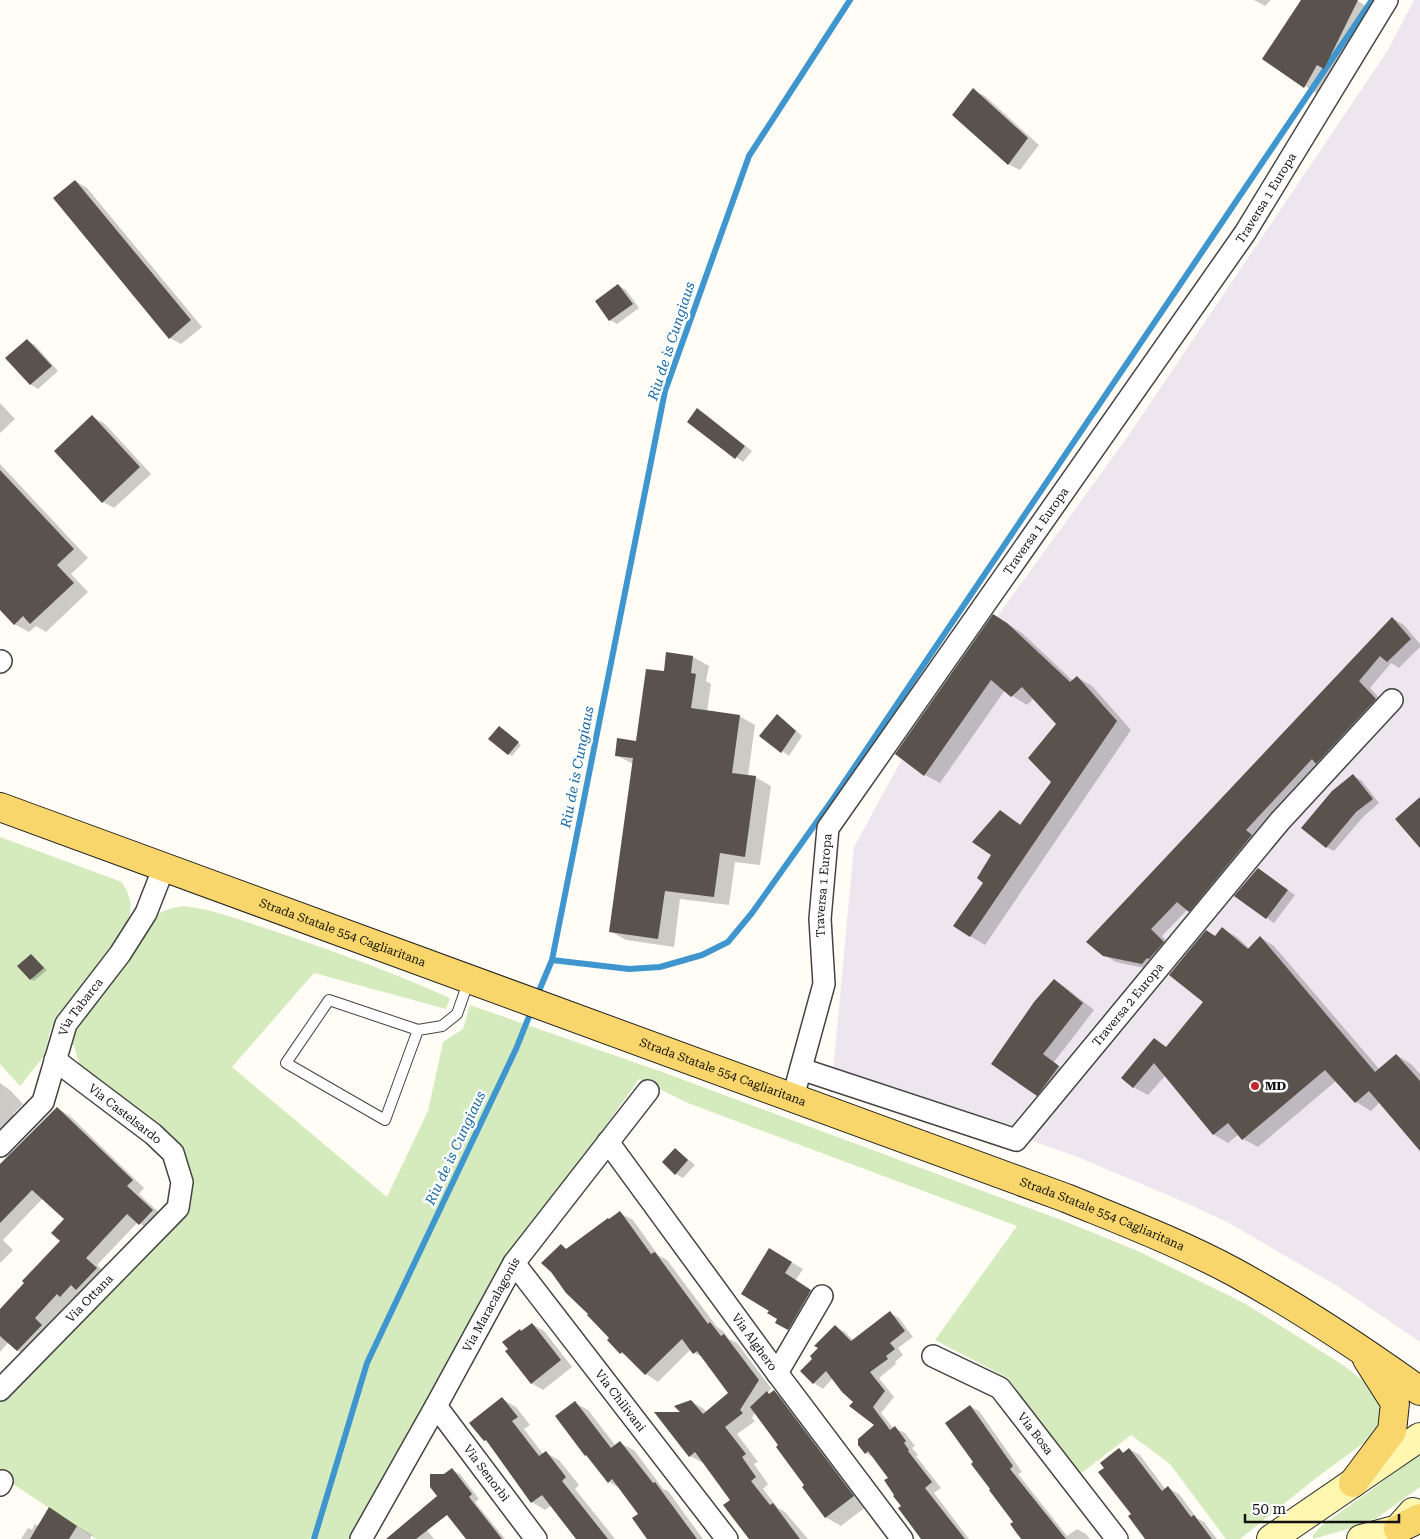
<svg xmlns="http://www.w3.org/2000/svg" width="1420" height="1539" font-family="'Roboto Serif',serif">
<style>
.industrial{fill:#eee6ef}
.green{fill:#d5ebbd}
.shadow{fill:#0003}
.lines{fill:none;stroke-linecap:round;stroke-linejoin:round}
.stream{stroke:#3f96cf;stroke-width:6}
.building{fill:#5a524d}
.lane-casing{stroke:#444;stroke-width:12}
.street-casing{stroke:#444;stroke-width:24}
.secondary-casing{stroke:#333;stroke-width:30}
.primary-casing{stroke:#222;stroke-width:30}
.lane{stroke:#fff;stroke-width:10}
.street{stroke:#fff;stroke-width:21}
.secondary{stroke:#fff6b0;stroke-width:28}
.primary{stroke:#f9d66b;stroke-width:28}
.poi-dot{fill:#c4262e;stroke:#fff;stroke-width:2}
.labels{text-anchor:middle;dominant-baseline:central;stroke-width:5;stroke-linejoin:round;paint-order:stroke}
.street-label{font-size:12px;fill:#111;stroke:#fff}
.poi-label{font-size:12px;font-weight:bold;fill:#111;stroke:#fff;text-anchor:start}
.water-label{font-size:14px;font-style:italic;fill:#1768a6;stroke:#fff}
</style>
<rect width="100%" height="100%" fill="#fffdf5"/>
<!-- industrial -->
<path class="industrial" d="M 1414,0 L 1420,0 L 1420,1342 L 1339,1287 L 1227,1222 L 1177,1199 L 1075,1156 L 833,1071 L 854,847 L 927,713 L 1126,439 L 1388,50 Z"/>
<!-- green -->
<path class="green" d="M 0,837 L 122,882 L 127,891 L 131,904 L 130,914 L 125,928 L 109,952 L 69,1001 L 51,1028 L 44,1056 L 20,1086 L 0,1064 Z
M 183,906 C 214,909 242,921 271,930 C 331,950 392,972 450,998 L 446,1009 L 314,973 L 232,1067 L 387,1197 L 428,1111 L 443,1042 L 463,1029 L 470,1005 L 665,1073 L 1064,1221 L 1138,1251 L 1244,1303 L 1343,1365 L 1378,1392 L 1383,1407 L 1383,1429 L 1320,1475 L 1240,1539 L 1226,1539 L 1170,1464 L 1131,1435 L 1079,1475 L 1008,1378 L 935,1340 L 1017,1226 L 688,1103 L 639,1079 L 567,1180 L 406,1441 L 349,1539 L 96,1539 L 13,1484 L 0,1474 L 0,1398 L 153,1244 L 190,1210 L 192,1188 L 187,1158 L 174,1137 L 81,1070 L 74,1046 L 68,1042 L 74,1024 L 148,922 C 160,911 167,909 183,906 Z
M 1418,1456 L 1420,1456 L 1420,1487 L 1377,1518 L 1348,1529 L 1313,1539 L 1313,1535 L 1320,1527 Z"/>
<!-- shadow -->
<path class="shadow" d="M 1254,0 L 1271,0 L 1265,6 Z
M 1300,0 L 1357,0 L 1371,10 L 1319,95 L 1264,59 L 1301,1 Z
M 973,90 L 985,96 L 1039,145 L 1020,170 L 1008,164 Z
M 75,181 L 87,188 L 202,327 L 181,344 L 170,338 Z
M 618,285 L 626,290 L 639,308 L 617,324 L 610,320 Z
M 28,341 L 35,345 L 58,371 L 38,389 L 30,384 Z
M 0,403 L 15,419 L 0,433 Z
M 705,414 L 752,451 L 743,462 L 688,422 Z
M 92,417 L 104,423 L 151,474 L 114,508 L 103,502 Z
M 0,464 L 88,558 L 71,574 L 88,592 L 46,632 L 36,626 L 29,632 L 14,624 L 0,608 Z
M 1392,618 L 1404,625 L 1420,644 L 1420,647 L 1399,668 L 1391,663 L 1370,688 L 1387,706 L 1201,917 L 1188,909 L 1162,936 L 1175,949 L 1154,970 L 1116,962 L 1104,955 Z
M 1008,624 L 1022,633 L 1073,681 L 1077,677 L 1092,686 L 1131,730 L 985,945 L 970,936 L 992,855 L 1000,811 L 1022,825 L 1053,782 L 1058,724 L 1034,698 L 1027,705 L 1012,696 L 1005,690 L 940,783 L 925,775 Z
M 668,653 L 693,657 L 709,666 L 706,681 L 711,684 L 707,712 L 739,716 L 755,725 L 748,776 L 755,777 L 771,786 L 760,865 L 735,862 L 729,905 L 680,899 L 674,947 L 626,940 L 610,931 L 633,764 L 616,755 L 637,742 L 665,673 Z
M 777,715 L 784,720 L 802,736 L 789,756 L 761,736 Z
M 502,729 L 521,745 L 512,756 L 509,754 Z
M 1353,776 L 1361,780 L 1379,803 L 1364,816 L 1334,851 L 1326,847 Z
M 1265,874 L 1295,895 L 1274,923 L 1236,896 Z
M 1223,929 L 1237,937 L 1250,949 L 1260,937 L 1274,946 L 1380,1070 L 1397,1055 L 1411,1064 L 1420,1074 L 1420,1149 L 1380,1102 L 1371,1111 L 1356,1102 L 1336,1081 L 1258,1147 L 1243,1139 L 1239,1134 L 1228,1143 L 1213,1134 L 1166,1075 L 1148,1095 L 1133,1087 L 1154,1040 L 1167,1047 L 1205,1002 L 1215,937 Z
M 32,955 L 47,970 L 34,981 L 31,979 Z
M 1054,980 L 1065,987 L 1094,1010 L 1054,1062 L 1069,1074 L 1049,1101 L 993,1064 Z
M 0,1083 L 11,1091 L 23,1104 L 13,1114 L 15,1116 L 0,1130 Z
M 57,1108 L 70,1116 L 144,1188 L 139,1194 L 165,1218 L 152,1232 L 138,1222 L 97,1265 L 109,1276 L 73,1303 L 70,1301 L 47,1326 L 54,1333 L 30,1358 L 17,1350 L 9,1342 L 0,1352 L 0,1311 L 62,1241 L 65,1219 L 43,1198 L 3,1240 L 13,1250 L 0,1263 L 0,1166 Z
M 675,1149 L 682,1154 L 695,1165 L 683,1178 L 676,1174 Z
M 620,1213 L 633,1220 L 658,1255 L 667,1260 L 717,1327 L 723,1331 L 729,1339 L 737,1343 L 771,1388 L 768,1393 L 770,1395 L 774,1392 L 790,1401 L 868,1505 L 841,1526 L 825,1517 L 780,1445 L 755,1412 L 752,1418 L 755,1421 L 737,1434 L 758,1462 L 754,1464 L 768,1484 L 763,1489 L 778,1508 L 785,1512 L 808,1539 L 751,1539 L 731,1500 L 704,1462 L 703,1463 L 690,1456 L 683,1413 L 691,1401 L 704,1409 L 707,1413 L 730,1394 L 704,1358 L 694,1353 L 691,1349 L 658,1382 L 646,1374 L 629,1357 L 621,1353 L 611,1338 L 561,1246 L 567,1249 Z
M 781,1256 L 803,1269 L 795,1281 L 822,1297 L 800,1336 L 777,1322 L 779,1319 Z
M 890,1313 L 899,1318 L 913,1337 L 898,1348 L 903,1355 L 895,1362 L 896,1364 L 879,1378 L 894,1397 L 881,1413 L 894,1429 L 895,1428 L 905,1433 L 915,1446 L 912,1448 L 918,1455 L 916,1456 L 941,1488 L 934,1493 L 969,1539 L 923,1539 L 902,1506 L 889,1478 L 875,1459 L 866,1453 L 876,1425 L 833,1378 L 823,1389 L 814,1383 L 814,1359 L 836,1327 L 845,1332 L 853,1340 Z
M 532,1324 L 544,1331 L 572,1367 L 543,1390 L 531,1383 L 522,1332 Z
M 502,1399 L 516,1407 L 530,1425 L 524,1429 L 543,1454 L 546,1453 L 559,1460 L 579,1485 L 575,1489 L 615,1539 L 578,1539 L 552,1505 L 545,1510 L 532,1502 L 490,1443 L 485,1440 Z
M 575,1403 L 588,1410 L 616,1446 L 620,1443 L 634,1450 L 663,1489 L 668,1491 L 703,1539 L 649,1539 L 640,1514 L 621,1489 L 609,1482 Z
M 970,1406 L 979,1411 L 1022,1472 L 1018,1474 L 1067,1536 L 1077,1529 L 1086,1534 L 1090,1539 L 1022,1539 L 1014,1522 L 975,1462 Z
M 1129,1449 L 1140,1455 L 1166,1490 L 1168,1488 L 1179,1494 L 1197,1518 L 1204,1522 L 1217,1539 L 1147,1539 L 1106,1468 L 1119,1450 L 1125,1453 Z
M 452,1470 L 460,1474 L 479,1499 L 475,1502 L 505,1539 L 468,1539 L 439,1496 L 444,1476 Z
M 64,1518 L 92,1535 L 90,1539 L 21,1539 L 28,1528 L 32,1530 L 35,1524 L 39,1526 Z
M 423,1525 L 434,1539 L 396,1539 Z"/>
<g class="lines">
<!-- stream -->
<path class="stream" d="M 552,960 L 629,969 L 660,967 L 702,955 L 728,942 L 752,913 L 833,799 L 1372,0
M 536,998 L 552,960 L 665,391 L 749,156 L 850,0
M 314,1539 L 367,1363 L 516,1049 L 532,1009"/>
</g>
<!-- building -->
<path class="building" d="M 1301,0 L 1358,0 L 1324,69 L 1317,65 L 1304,88 L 1262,59 Z
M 973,88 L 1028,138 L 1008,165 L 952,115 Z
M 75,180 L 191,320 L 169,339 L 53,198 Z
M 618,284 L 633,304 L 609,321 L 595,301 Z
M 27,339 L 52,366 L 30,385 L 5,358 Z
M 697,408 L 745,446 L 735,459 L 687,422 Z
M 92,415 L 140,467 L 102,503 L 54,451 Z
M 0,470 L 74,549 L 57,565 L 74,583 L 30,624 L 23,616 L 14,625 L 0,610 Z
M 993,614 L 1007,623 L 1070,682 L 1077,676 L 1117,721 L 970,937 L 953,926 L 983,883 L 977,878 L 991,855 L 972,842 L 1000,810 L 1020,825 L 1051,782 L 1028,758 L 1056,724 L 1022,687 L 1011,697 L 991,680 L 924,776 L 895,754 Z
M 1392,617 L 1411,639 L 1387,662 L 1380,656 L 1359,681 L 1376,699 L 1316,764 L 1312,759 L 1246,830 L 1252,835 L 1189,912 L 1177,902 L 1151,929 L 1164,942 L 1149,959 L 1147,958 L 1142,964 L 1103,956 L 1086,942 Z
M 666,652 L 693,656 L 691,673 L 696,674 L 691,708 L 740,715 L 732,773 L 756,776 L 745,857 L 720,853 L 714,897 L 665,891 L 658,939 L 609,932 L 633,758 L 615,756 L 617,738 L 636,741 L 646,669 L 664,671 Z
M 777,714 L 796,731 L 781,753 L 759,736 Z
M 499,726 L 519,742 L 508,755 L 488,739 Z
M 1353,774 L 1373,799 L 1356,812 L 1326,848 L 1301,828 L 1332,791 Z
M 1420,797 L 1420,848 L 1395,819 Z
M 1258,868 L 1288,890 L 1266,919 L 1234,896 Z
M 1222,927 L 1248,949 L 1260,936 L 1375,1072 L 1396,1054 L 1420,1081 L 1420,1151 L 1369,1091 L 1355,1103 L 1325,1070 L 1242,1140 L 1228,1123 L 1213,1135 L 1154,1063 L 1133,1088 L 1121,1078 L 1154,1038 L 1166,1047 L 1203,1002 L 1169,975 L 1206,930 L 1215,936 Z
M 31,954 L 44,968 L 30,980 L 17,966 Z
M 1054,979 L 1083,1003 L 1043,1054 L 1059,1066 L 1037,1096 L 991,1064 L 1034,1002 Z
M 57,1107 L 133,1180 L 127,1186 L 153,1210 L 139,1225 L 127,1214 L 86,1258 L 97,1268 L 76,1290 L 71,1285 L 60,1297 L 57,1294 L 35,1318 L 42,1325 L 17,1351 L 0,1336 L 0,1309 L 24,1283 L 22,1281 L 60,1241 L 51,1233 L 64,1219 L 32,1190 L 0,1223 L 0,1164 Z
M 675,1148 L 688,1160 L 675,1175 L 662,1162 Z
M 620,1211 L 651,1254 L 655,1252 L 708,1324 L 710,1322 L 721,1336 L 724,1334 L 759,1380 L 740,1410 L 743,1413 L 725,1427 L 746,1454 L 742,1457 L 756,1477 L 751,1481 L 770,1505 L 773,1503 L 800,1539 L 749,1539 L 723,1505 L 730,1500 L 695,1452 L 689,1457 L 654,1412 L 680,1412 L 674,1406 L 691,1400 L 703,1414 L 728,1393 L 697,1351 L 693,1354 L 682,1339 L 645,1375 L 622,1352 L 620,1354 L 607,1340 L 609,1338 L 587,1315 L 588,1314 L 566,1293 L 551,1272 L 541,1263 L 561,1244 L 566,1249 L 608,1218 L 609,1219 Z
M 769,1248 L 792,1262 L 785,1273 L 811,1290 L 788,1330 L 775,1323 L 777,1319 L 767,1313 L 769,1311 L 741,1294 Z
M 890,1311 L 905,1331 L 890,1343 L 895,1349 L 886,1356 L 888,1359 L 870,1372 L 885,1391 L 873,1407 L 890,1430 L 895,1426 L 906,1441 L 904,1443 L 909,1450 L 908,1451 L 932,1482 L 925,1488 L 965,1539 L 921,1539 L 898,1508 L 901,1506 L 893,1496 L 894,1495 L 884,1480 L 888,1478 L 868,1451 L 865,1454 L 858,1445 L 858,1439 L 874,1425 L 849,1406 L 853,1402 L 842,1392 L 826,1371 L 813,1384 L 800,1371 L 812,1359 L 810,1356 L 818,1348 L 814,1346 L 835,1325 L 851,1341 Z
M 532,1323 L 561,1360 L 531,1384 L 505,1351 L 508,1349 L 502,1342 L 520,1329 L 521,1331 Z
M 774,1390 L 854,1496 L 825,1518 L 802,1487 L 804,1485 L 776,1447 L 778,1445 L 750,1407 L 767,1391 L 769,1394 Z
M 502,1397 L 518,1417 L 512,1421 L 539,1456 L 546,1451 L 566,1477 L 562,1481 L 608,1539 L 576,1539 L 542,1495 L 531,1503 L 486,1440 L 484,1441 L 469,1423 Z
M 575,1401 L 611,1448 L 620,1441 L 653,1483 L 655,1482 L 697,1539 L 647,1539 L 632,1518 L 638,1514 L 612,1479 L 608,1483 L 586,1455 L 585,1456 L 555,1416 Z
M 970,1405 L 1013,1466 L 1010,1469 L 1066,1539 L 1021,1539 L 1010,1524 L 1013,1522 L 989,1490 L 990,1489 L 971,1464 L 973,1462 L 945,1423 Z
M 1119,1448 L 1123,1453 L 1129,1448 L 1162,1491 L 1168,1486 L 1191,1517 L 1194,1515 L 1212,1539 L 1145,1539 L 1128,1516 L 1131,1514 L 1098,1472 L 1104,1468 L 1100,1463 Z
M 452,1468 L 472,1494 L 469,1497 L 502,1539 L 466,1539 L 447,1515 L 416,1539 L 386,1539 L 437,1496 L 430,1487 L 430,1474 L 444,1474 Z
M 49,1507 L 77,1526 L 69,1539 L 30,1539 Z"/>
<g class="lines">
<defs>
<path id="lane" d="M 418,1030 L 385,1120 L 286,1063 L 329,1000 L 418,1030 L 442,1026 L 457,1014 L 469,980"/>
<g id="street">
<path d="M 0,662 L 1,661"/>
<path id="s1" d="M 801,1069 L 1016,1140 L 1280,821 L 1392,700"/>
<path id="s2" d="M 793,1097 L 824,984 L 820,919 L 828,828 L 1245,233 L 1387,0"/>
<path id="s3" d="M 608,1142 L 777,1373 L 902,1539"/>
<path id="s4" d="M 0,1146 L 43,1102 L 66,1024 L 120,954 L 146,913 L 164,867"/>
<path id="s5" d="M 514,1263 L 727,1539"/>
<path id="s6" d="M 933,1356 L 1000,1388 L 1117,1539"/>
<path d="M 777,1373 L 822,1296"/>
<path id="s7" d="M 0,1390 L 178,1208 L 182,1182 L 173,1153 L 153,1134 L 55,1060"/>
<path id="s8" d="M 436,1406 L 536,1539"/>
<path d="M 0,1485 L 2,1481"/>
<path id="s9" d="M 361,1539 L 436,1406 L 514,1263 L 648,1091"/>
</g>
<path id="secondary" d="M 1271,1539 L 1420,1437
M 1361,1539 L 1398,1529 L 1413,1512"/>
<g id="primary">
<path id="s10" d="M 0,807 L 1066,1198 C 1122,1221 1180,1243 1234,1272 C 1298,1307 1360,1348 1420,1391"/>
<path d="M 1353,1483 L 1392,1431 L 1395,1403 L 1367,1359"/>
<path d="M 1398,1529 L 1420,1518"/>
</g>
</defs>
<!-- lane casing -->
<use href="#lane" class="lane-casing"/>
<!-- street casing -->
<use href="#street" class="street-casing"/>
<!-- secondary casing -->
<use href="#secondary" class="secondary-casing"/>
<!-- primary casing -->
<use href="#primary" class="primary-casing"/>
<!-- lane -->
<use href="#lane" class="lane"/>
<!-- street -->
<use href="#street" class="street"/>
<!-- secondary -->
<use href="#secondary" class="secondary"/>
<!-- primary -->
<use href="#primary" class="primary"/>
</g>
<!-- markers -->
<circle class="poi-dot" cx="1255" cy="1086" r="5"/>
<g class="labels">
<!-- street labels -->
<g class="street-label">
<text stroke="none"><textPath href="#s2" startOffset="1041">Traversa 1 Europa</textPath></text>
<text stroke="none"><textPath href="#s2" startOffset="636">Traversa 1 Europa</textPath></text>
<text stroke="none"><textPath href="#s2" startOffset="216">Traversa 1 Europa</textPath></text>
<text stroke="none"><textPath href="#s10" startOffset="365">Strada Statale 554 Cagliaritana</textPath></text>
<text stroke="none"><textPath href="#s1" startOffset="402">Traversa 2 Europa</textPath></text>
<text stroke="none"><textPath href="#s4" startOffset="165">Via Tabarca</textPath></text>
<text stroke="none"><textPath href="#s10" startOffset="770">Strada Statale 554 Cagliaritana</textPath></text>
<text transform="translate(125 1114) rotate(38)">Via Castelsardo</text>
<text stroke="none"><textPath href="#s10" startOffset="1175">Strada Statale 554 Cagliaritana</textPath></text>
<text stroke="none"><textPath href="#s7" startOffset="128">Via Ottana</textPath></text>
<text stroke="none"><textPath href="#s9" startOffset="268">Via Maracalagonis</textPath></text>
<text stroke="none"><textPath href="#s3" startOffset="248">Via Alghero</textPath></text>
<text stroke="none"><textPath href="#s5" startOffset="174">Via Chilivani</textPath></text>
<text stroke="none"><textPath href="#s6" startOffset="132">Via Bosa</textPath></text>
<text stroke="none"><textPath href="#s8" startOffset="84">Via Senorbì</textPath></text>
</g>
<!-- poi labels -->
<g class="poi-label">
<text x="1265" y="1086">MD</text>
</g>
<!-- water labels -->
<g class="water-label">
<text transform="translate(671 341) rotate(-72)">Riu de is Cungiaus</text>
<text transform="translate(577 767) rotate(-79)">Riu de is Cungiaus</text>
<text transform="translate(455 1148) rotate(-65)">Riu de is Cungiaus</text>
</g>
</g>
<!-- scale -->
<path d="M1245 1514v8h154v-8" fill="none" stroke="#111111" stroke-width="2.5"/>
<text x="1252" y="1514" font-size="15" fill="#111111" stroke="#ffffff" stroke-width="4" paint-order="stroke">50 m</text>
</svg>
